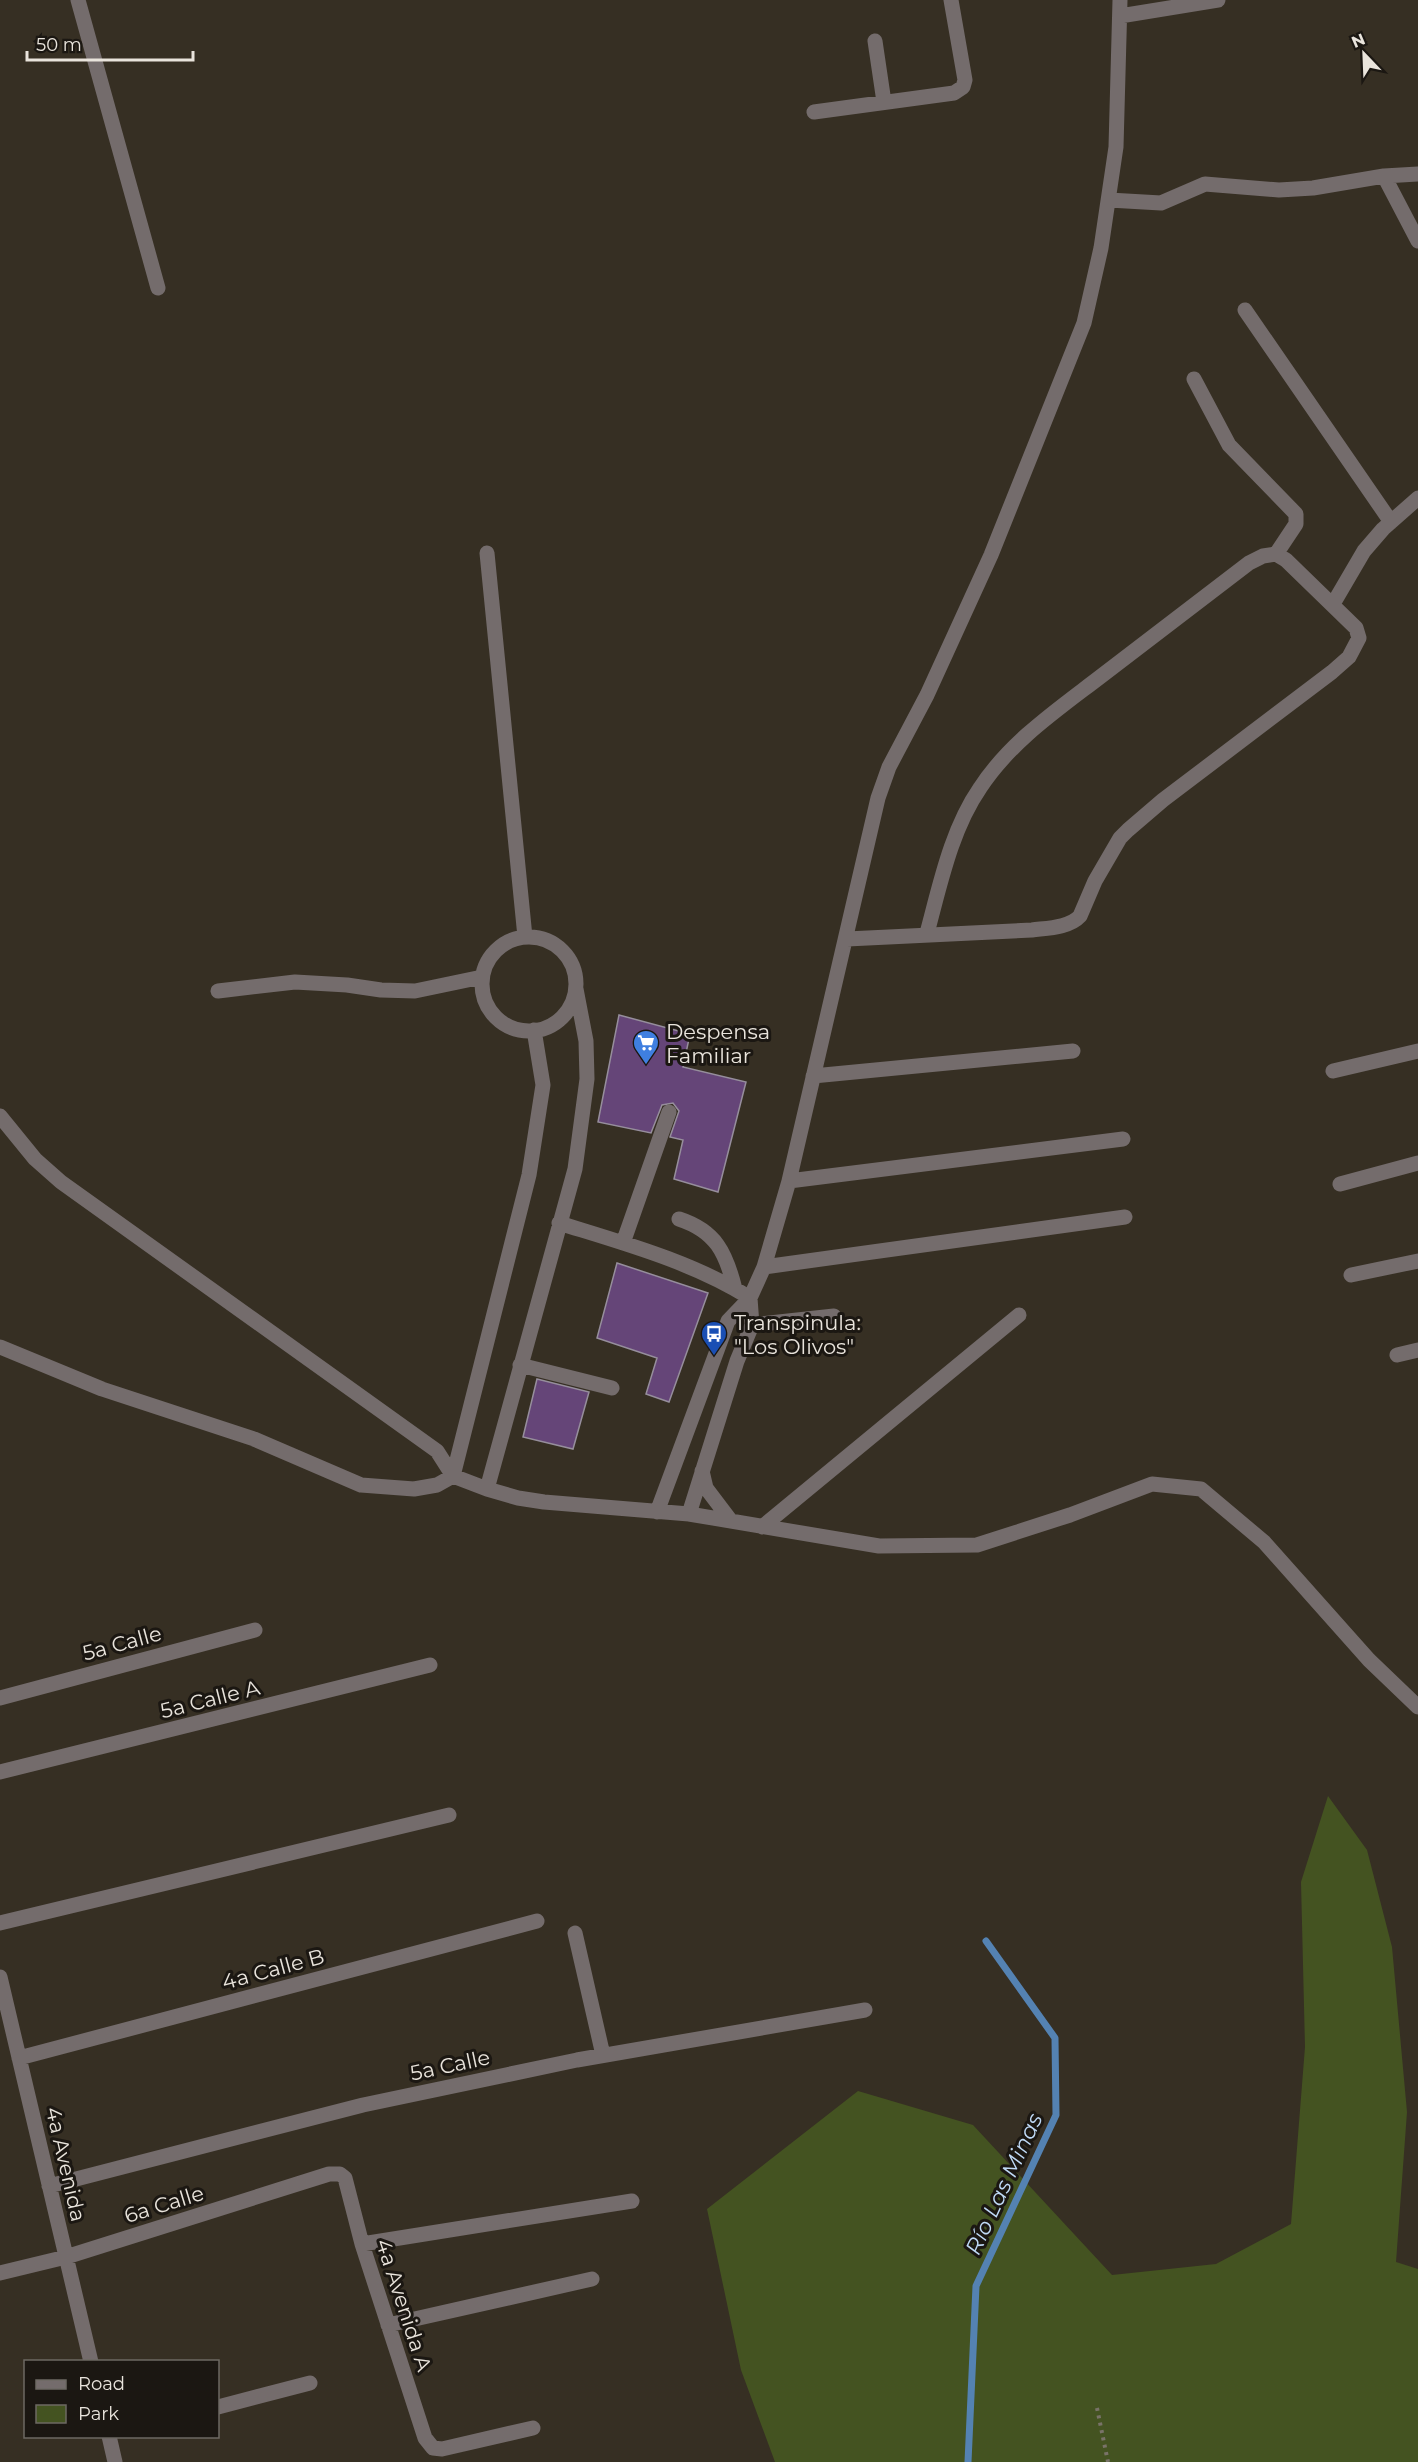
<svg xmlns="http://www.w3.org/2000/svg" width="1418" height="2462" font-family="Montserrat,sans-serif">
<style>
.green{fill:#445321}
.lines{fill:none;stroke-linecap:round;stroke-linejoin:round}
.stream{stroke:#5482b2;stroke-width:7}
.building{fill:#654578;stroke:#968e9c;stroke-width:1.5}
.path{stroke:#797368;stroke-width:4;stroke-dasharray:3 4.5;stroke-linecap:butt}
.minor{stroke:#746c6c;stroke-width:15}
.labels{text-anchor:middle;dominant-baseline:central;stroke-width:6;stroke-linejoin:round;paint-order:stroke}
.poi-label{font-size:21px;fill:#e9e4dc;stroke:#1b1712;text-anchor:start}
.street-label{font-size:21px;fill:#e9e4dc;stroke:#1b1712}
.water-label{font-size:22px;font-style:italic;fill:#bfd9f5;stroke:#1b1712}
</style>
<rect width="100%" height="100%" fill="#362f23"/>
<!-- green -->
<path class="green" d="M 1328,1796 L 1367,1850 L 1392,1947 L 1407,2112 L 1396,2262 L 1418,2269 L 1418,2462 L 775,2462 L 741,2370 L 707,2209 L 858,2091 L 973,2125 L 1112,2275 L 1216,2264 L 1291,2224 L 1305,2047 L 1301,1882 Z"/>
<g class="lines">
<!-- stream -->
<path class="stream" d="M 968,2462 L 976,2286 L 1056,2115 L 1055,2038 L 986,1941"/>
</g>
<!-- building -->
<path class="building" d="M 619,1015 L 690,1034 L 683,1067 L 746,1082 L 718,1192 L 674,1179 L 683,1140 L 670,1137 L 679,1111 L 673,1103 L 662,1105 L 651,1133 L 598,1122 Z
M 617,1263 L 708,1293 L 669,1402 L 646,1394 L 657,1358 L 597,1338 Z
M 537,1379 L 589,1392 L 573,1449 L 523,1437 Z"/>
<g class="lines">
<!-- path -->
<path class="path" d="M 1097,2408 L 1108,2462"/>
<!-- minor -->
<path class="minor" d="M 78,0 L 158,288
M 1120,16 L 1218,0
M 875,41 L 884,102
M 814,112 L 954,93 L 963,87 L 965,80 L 951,0
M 1384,176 L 1418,241
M 1109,200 L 1161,203 L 1205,184 L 1279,190 L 1313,188 L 1384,176 L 1418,174
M 1245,310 L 1391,522
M 1194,379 L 1229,445 L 1296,514 L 1296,524 L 1276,554
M 487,553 L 525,937
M 1333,604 L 1364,551 L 1383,529 L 1418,498
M482 984a47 47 0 1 1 94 0a47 47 0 1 1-94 0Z
M 847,939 L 1032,930 C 1047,928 1069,928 1080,916 L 1095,881 L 1120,838 L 1128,830 L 1163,800 L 1332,672 L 1349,657 L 1359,638 L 1356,628 L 1286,560 L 1276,554 L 1263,556 L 1249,563 C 1200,601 1150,639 1100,677 C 1057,710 1010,742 980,788 C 951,830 940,885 927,933
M 218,991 L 295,982 L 347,985 L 381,990 L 415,991 L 482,977
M 1333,1071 L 1418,1051
M 813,1076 L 1073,1051
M 0,1116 L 35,1159 L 61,1182 L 437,1451 L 453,1476 L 487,1489 L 518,1498 L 544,1502 L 689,1514 L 879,1546 L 977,1545 L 1070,1515 L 1152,1484 L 1201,1489 L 1264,1542 L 1369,1660 L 1418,1707
M 789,1181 L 1123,1139
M 1340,1184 L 1418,1163
M 679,1219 C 716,1231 726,1253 735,1289
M 559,1223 C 623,1243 693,1262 750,1298
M 623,1243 L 669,1112
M 764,1267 L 1125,1217
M 1351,1275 L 1418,1261
M 752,1325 L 834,1316
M 0,1347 L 102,1389 L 254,1439 L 361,1485 L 414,1489 L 437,1485 L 453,1476 L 529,1175 L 543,1085 L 534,1030
M 1397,1355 L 1418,1350
M 520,1365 L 612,1388
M 702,1471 L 706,1488 L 731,1521
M 487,1489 L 575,1169 L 587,1079 L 586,1041 L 576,989
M 657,1512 L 728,1321 L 750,1298 L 764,1267 L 789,1181 L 878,798 L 889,767 L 927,695 L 991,555 L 1084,323 L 1101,248 L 1116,147 L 1120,0
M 689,1514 L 737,1361 L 752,1325 L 750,1298
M 762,1527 L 1019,1315
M 0,1698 L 255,1630
M 0,1772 L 430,1665
M 0,1923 L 449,1815
M 575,1933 L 603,2055
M 0,1977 L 91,2362
M 19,2058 L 537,1921
M 49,2186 L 363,2105 L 577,2060 L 865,2010
M 362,2244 L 632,2201
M 0,2273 L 66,2257 L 329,2174 L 340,2174 L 345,2178 L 362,2244 L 425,2438 L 433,2448 L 442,2449 L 533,2428
M 388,2325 L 592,2279
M 218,2407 L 310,2383
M 109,2436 L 115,2462"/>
</g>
<!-- icons -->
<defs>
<symbol id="supermarket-pin" viewBox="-11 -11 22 30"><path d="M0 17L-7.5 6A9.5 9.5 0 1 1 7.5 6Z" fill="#3f7fe0" stroke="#1b1712"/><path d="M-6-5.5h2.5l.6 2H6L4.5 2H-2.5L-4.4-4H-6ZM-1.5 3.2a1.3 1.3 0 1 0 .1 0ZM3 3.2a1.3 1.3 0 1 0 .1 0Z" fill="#fff"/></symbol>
<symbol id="bus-pin" viewBox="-11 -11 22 30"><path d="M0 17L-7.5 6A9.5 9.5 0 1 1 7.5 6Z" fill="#1a4fb4" stroke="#1b1712"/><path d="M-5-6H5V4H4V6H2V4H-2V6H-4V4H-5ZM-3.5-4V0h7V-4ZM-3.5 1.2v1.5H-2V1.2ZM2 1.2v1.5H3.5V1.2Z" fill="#fff"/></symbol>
</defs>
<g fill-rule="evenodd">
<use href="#supermarket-pin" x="631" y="1028" width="30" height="40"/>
<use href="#bus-pin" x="699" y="1319" width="30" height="40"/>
</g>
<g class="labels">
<!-- poi labels -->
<g class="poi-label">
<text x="666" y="1031">Despensa<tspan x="666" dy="24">Familiar</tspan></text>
<text x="734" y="1322">Transpinula:<tspan x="734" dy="24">"Los Olivos"</tspan></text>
</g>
<!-- street labels -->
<g class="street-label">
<text transform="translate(122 1643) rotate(-15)">5a Calle</text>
<text transform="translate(210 1699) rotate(-14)">5a Calle A</text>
<text transform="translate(273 1969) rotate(-15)">4a Calle B</text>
<text transform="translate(450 2065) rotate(-12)">5a Calle</text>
<text transform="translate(66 2164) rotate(77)">4a Avenida</text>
<text transform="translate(164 2204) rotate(-17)">6a Calle</text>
<text transform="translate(404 2305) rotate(72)">4a Avenida A</text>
</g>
<!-- water labels -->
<g class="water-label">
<text transform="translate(1004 2184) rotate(-65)">Río Las Minas</text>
</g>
</g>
<!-- legend -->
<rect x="24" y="2360" width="195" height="78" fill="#1b1712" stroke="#6d6963" stroke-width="1.5"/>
<rect x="36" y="2380" width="30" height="9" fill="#746c6c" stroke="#6d6963" stroke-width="1.5"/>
<text x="78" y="2390" font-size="18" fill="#e9e4dc">Road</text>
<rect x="36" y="2405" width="30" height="18" fill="#445321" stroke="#6d6963" stroke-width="1.5"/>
<text x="78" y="2420" font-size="18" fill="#e9e4dc">Park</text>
<!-- north arrow -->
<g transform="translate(1364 54) rotate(337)" stroke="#1b1712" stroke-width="4.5" paint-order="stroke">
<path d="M0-4.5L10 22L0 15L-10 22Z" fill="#e9e4dc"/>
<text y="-9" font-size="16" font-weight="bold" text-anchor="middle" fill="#e9e4dc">N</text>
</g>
<!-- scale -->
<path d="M27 51v9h166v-9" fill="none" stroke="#e9e4dc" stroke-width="3"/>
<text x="36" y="51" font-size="18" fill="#e9e4dc" stroke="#1b1712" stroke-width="4.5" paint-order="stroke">50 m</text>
</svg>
